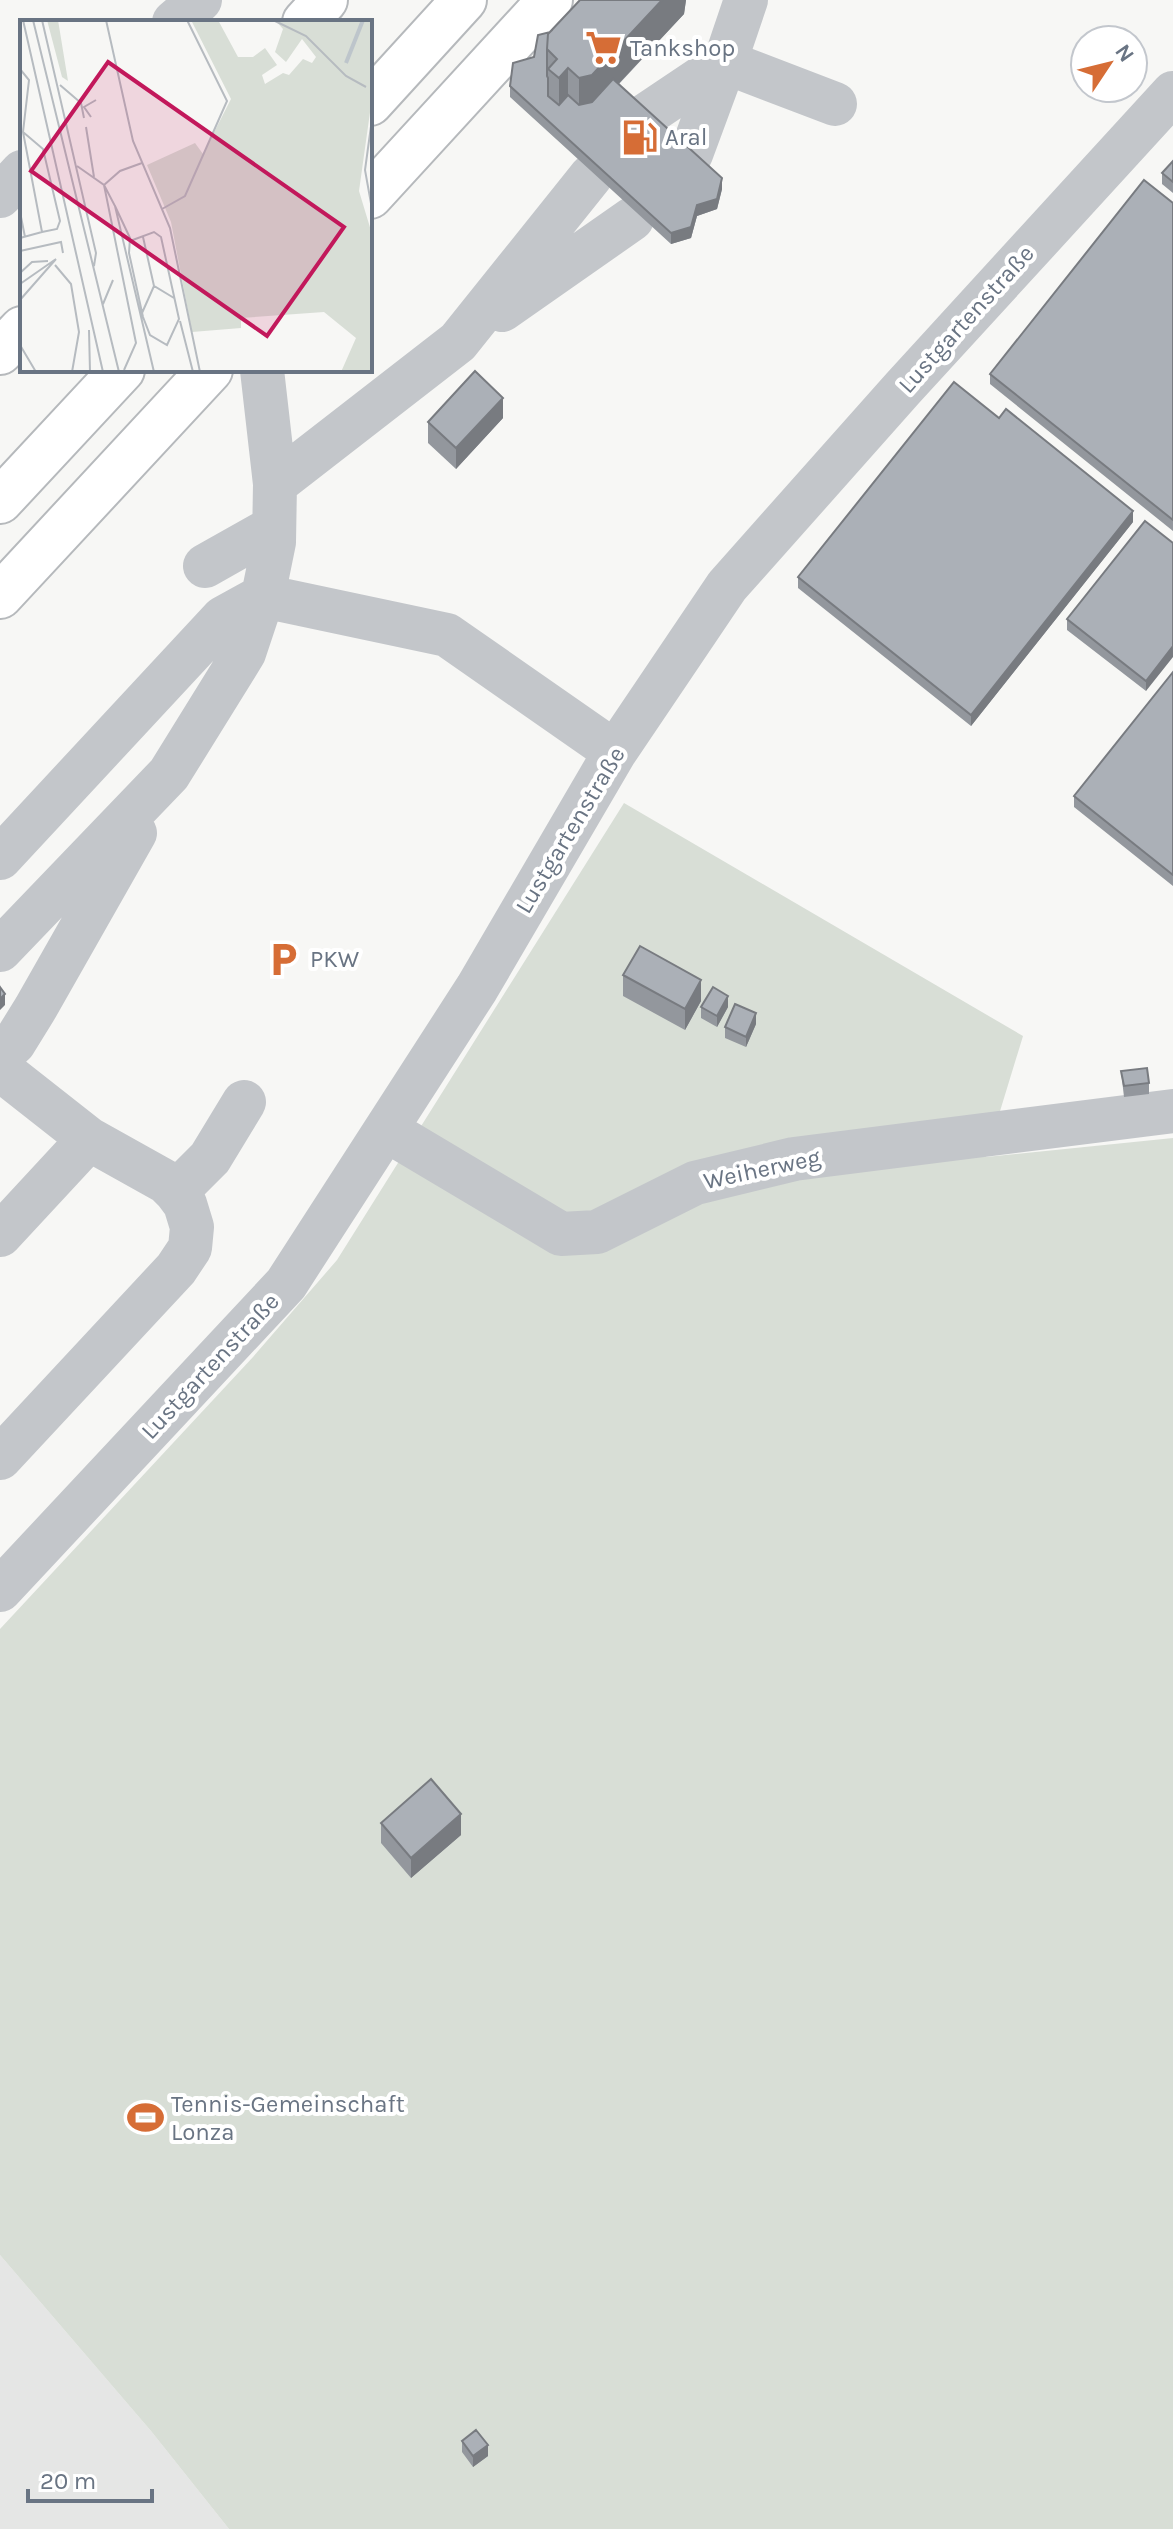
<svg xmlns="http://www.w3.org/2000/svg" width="1173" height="2529" font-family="Karla,sans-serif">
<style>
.built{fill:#e5e6e5}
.green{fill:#d8ded6}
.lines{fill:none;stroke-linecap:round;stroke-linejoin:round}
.highway-casing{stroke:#b6b9bc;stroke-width:48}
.minor{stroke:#c3c6ca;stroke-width:44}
.highway{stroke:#fff;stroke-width:44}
.wall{fill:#93979d}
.shaded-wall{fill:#787b80}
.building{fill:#abb0b7;stroke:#787b80;stroke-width:2}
.labels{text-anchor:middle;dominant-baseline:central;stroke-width:8;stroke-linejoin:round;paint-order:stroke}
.poi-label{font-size:24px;fill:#697483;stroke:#fff;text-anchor:start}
.street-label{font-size:24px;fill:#697483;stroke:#fff}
.inset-river{fill:none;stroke:#bdc5cb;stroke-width:4}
.inset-road{fill:none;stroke:#b6bbc0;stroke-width:2}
.view{fill:#c2185b;fill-opacity:0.15;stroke:#c2185b;stroke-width:4}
.inset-edge{fill:none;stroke:#697483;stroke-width:4}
</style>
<rect width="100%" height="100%" fill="#f7f7f5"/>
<!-- built -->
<path class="built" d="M 0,2255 L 151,2431 L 229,2529 L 0,2529 Z"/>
<!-- green -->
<path class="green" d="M 624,803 L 1023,1036 L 986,1157 L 1173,1138 L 1173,2529 L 229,2529 L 151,2431 L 0,2255 L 0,1629 L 253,1357 L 337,1260 Z"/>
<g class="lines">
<defs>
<path id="highway" d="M 305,22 L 325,0
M 370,103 L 464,0
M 370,196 L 550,0
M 0,352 L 22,329
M 0,501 L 122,370
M 0,596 L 210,370"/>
</defs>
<!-- highway casing -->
<use href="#highway" class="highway-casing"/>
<!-- minor -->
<path class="minor" d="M 174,22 L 200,0
M 646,115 L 725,62 L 746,0
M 691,154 L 725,62 L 835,104
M 0,196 L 22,172
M 502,310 L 632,219
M 275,484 L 458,342 L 591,176
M 205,566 L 274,527
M 0,858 L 223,618 L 263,596 L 447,635 L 615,752
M 0,950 L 169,774 L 244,653 L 263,596 L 274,542 L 275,484 L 262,370
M 0,1056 L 14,1043 L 35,1009 L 135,833
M 0,1069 L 89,1139 L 166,1182 L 176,1192 L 185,1204 L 192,1227 L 190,1248 L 176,1269 L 0,1458
M 388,1131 L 561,1234 L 597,1232 L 695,1183 L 794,1159 L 1173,1111
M 176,1192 L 210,1158 L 244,1102
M 0,1235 L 89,1139
M 0,1590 L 286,1284 L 477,988 L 615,752 L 727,586 L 903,388 L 1173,93"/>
<!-- highway -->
<use href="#highway" class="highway"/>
</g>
<!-- wall -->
<path class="wall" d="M 580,0 L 686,0 L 684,14 L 619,84 L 722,189 L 717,209 L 697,216 L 691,238 L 671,244 L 510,97 L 510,86 L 534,57 L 550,32 Z
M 1173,161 L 1173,193 L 1162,184 L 1162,173 Z
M 1173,203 L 1173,531 L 990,384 L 990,374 Z
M 503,418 L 456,469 L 428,443 L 428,422 Z
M 1133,522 L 971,726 L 798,588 L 798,577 Z
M 1173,543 L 1146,691 L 1067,630 L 1067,619 Z
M 1173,672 L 1173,886 L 1074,807 L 1074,796 Z
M 623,975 L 701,1001 L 685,1030 L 623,996 Z
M 701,1007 L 728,1007 L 717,1027 L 701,1018 Z
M 756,1024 L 746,1047 L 725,1038 L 725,1027 Z
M 1121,1071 L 1149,1083 L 1149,1094 L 1124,1097 Z
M 381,1823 L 461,1835 L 411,1878 L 381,1843 Z
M 462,2441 L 488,2456 L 473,2467 L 462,2452 Z"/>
<!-- shaded-wall -->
<path class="shaded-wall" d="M 662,0 L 686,0 L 684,14 L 592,112 L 579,116 L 579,78 Z
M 568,68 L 568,106 L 559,116 L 559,78 Z
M 722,178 L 722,189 L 717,209 L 697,216 L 691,238 L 671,244 L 671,233 Z
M 503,398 L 503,418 L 456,469 L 456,448 Z
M 1133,511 L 1133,522 L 971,726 L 971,715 Z
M 1173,646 L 1173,657 L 1146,691 L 1146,681 Z
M 701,980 L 701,1001 L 685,1030 L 685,1009 Z
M 5,994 L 5,1005 L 0,1010 L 0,999 Z
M 728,996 L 728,1007 L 717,1027 L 717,1016 Z
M 756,1013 L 756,1024 L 746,1047 L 746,1037 Z
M 461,1814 L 461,1835 L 411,1878 L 411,1858 Z
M 488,2445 L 488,2456 L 473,2467 L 473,2456 Z"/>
<!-- building -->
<path class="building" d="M 580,0 L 662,0 L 592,75 L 579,78 L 568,68 L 559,78 L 548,69 L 557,59 L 547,49 L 548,34 Z
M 550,32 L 548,34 L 547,49 L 547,76 L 548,78 L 548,96 L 559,105 L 568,95 L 579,105 L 592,102 L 613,79 L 722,178 L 717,199 L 697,205 L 691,227 L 671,233 L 510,86 L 513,63 L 534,57 L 538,35 Z
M 1173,161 L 1173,182 L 1162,173 Z
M 1144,180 L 1173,203 L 1173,520 L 990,374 Z
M 475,371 L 503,398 L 456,448 L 428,422 Z
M 954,382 L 999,418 L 1006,409 L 1133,511 L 971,715 L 798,577 Z
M 1145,521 L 1173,543 L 1173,646 L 1146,681 L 1067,619 Z
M 1173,672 L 1173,875 L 1074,796 Z
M 640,946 L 701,980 L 685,1009 L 623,975 Z
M 0,987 L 5,994 L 0,999 Z
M 713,987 L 728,996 L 717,1016 L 701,1007 Z
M 735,1004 L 756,1013 L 746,1037 L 725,1027 Z
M 1147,1068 L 1149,1083 L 1124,1086 L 1121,1071 Z
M 431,1779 L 461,1814 L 411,1858 L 381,1823 Z
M 476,2430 L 488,2445 L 473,2456 L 462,2441 Z"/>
<!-- icons -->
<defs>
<symbol id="supermarket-bare" viewBox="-9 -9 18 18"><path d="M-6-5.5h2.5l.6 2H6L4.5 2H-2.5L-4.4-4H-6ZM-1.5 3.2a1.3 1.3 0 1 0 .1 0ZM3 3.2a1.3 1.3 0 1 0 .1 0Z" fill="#d66d36" stroke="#fff" stroke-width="2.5" paint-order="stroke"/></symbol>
<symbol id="fuel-bare" viewBox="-9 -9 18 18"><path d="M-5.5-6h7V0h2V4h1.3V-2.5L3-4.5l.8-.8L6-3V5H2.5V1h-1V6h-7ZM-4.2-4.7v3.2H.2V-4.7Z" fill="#d66d36" stroke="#fff" stroke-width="2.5" paint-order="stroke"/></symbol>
<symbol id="parking-bare" viewBox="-9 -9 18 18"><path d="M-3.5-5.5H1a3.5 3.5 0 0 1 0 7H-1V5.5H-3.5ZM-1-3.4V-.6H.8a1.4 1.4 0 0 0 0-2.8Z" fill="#d66d36" stroke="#fff" stroke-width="2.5" paint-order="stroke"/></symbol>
<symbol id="stadium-bare" viewBox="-9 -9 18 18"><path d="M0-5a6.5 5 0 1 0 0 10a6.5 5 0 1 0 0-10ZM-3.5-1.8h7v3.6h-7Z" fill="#d66d36" stroke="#fff" stroke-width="2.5" paint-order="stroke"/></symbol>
</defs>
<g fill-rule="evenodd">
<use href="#supermarket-bare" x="578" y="22" width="51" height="51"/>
<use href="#fuel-bare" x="614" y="112" width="51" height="51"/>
<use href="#parking-bare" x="258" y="934" width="51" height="51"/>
<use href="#stadium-bare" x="120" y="2092" width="51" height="51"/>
</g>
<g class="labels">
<!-- poi labels -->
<g class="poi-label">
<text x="630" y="48">Tankshop</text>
<text x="665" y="137">Aral</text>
<text x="310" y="959">PKW</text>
<text x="171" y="2104">Tennis-Gemeinschaft<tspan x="171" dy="28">Lonza</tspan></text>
</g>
<!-- street labels -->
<g class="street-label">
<text transform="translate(966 319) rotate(-48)">Lustgartenstraße</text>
<text transform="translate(570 830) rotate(-59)">Lustgartenstraße</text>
<text transform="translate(762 1169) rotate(-12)">Weiherweg</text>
<text transform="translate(210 1366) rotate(-47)">Lustgartenstraße</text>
</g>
</g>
<!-- overview -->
<g transform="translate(20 20)">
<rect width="352" height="352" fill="#f7f7f5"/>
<path d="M 27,0 L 38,0 L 48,61 L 42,57 ZM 171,0 L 198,0 L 218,37 L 233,37 L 245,28 L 257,45 L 242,55 L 245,64 L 263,53 L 269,55 L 283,39 L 292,43 L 296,37 L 282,19 L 266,42 L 255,32 L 263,9 L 255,0 L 352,0 L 352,78 L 339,171 L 352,214 L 352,352 L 321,352 L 336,318 L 304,292 L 221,298 L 221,308 L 172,312 L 151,202 L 127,145 L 175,123 L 183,134 L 211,79 Z" fill="#d8ded6"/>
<path class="inset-river" d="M 326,43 L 343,0"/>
<path class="inset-road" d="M 3,0 L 83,352M 13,0 L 99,352M 22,0 L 76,233 L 74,246M 86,0 L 113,121 L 150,208 L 180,352M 253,0 L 286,16 L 326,56 L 346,67M 0,49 L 9,60 L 3,112 L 22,212 L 0,218M 40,65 L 61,83 L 64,98M 71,97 L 64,87 L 76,80M 352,99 L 345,150 L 352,189M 66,107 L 74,157M 3,112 L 23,129 L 40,201 L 37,209 L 22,212M 57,146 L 84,165 L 95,186 L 134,352M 84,165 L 116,323 L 104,350M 84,165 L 100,151 L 122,143M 95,186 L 110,218 L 109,233 L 123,297 L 130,315 L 147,325 L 159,299 L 141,217 L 134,212 L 110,221M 142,189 L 165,176 L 207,81 L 167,0M 0,192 L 5,217M 123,217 L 134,266M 0,231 L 41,222 L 43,233M 35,245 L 51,264 L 59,312 L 52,352M 0,253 L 12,242 L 28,241M 0,264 L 36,239M 0,280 L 36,239M 83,284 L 93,260M 122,293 L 134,266 L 154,278M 160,301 L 173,352M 69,310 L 70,352M 0,325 L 16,352"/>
<path class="view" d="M 88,42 L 324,207 L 247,316 L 11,151 Z"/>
<rect width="352" height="352" class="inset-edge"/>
</g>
<!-- north arrow -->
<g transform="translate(1109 64) rotate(55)"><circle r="38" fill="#ffffff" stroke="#c3c7cd" stroke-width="2"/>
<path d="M0-6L14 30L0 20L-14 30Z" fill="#d66d36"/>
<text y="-12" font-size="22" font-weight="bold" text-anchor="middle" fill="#697483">N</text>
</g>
<!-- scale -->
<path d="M28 2489v12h124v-12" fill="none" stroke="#697483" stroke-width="4"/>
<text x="40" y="2489" font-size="24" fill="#697483" stroke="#ffffff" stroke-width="6" paint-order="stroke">20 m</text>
</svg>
